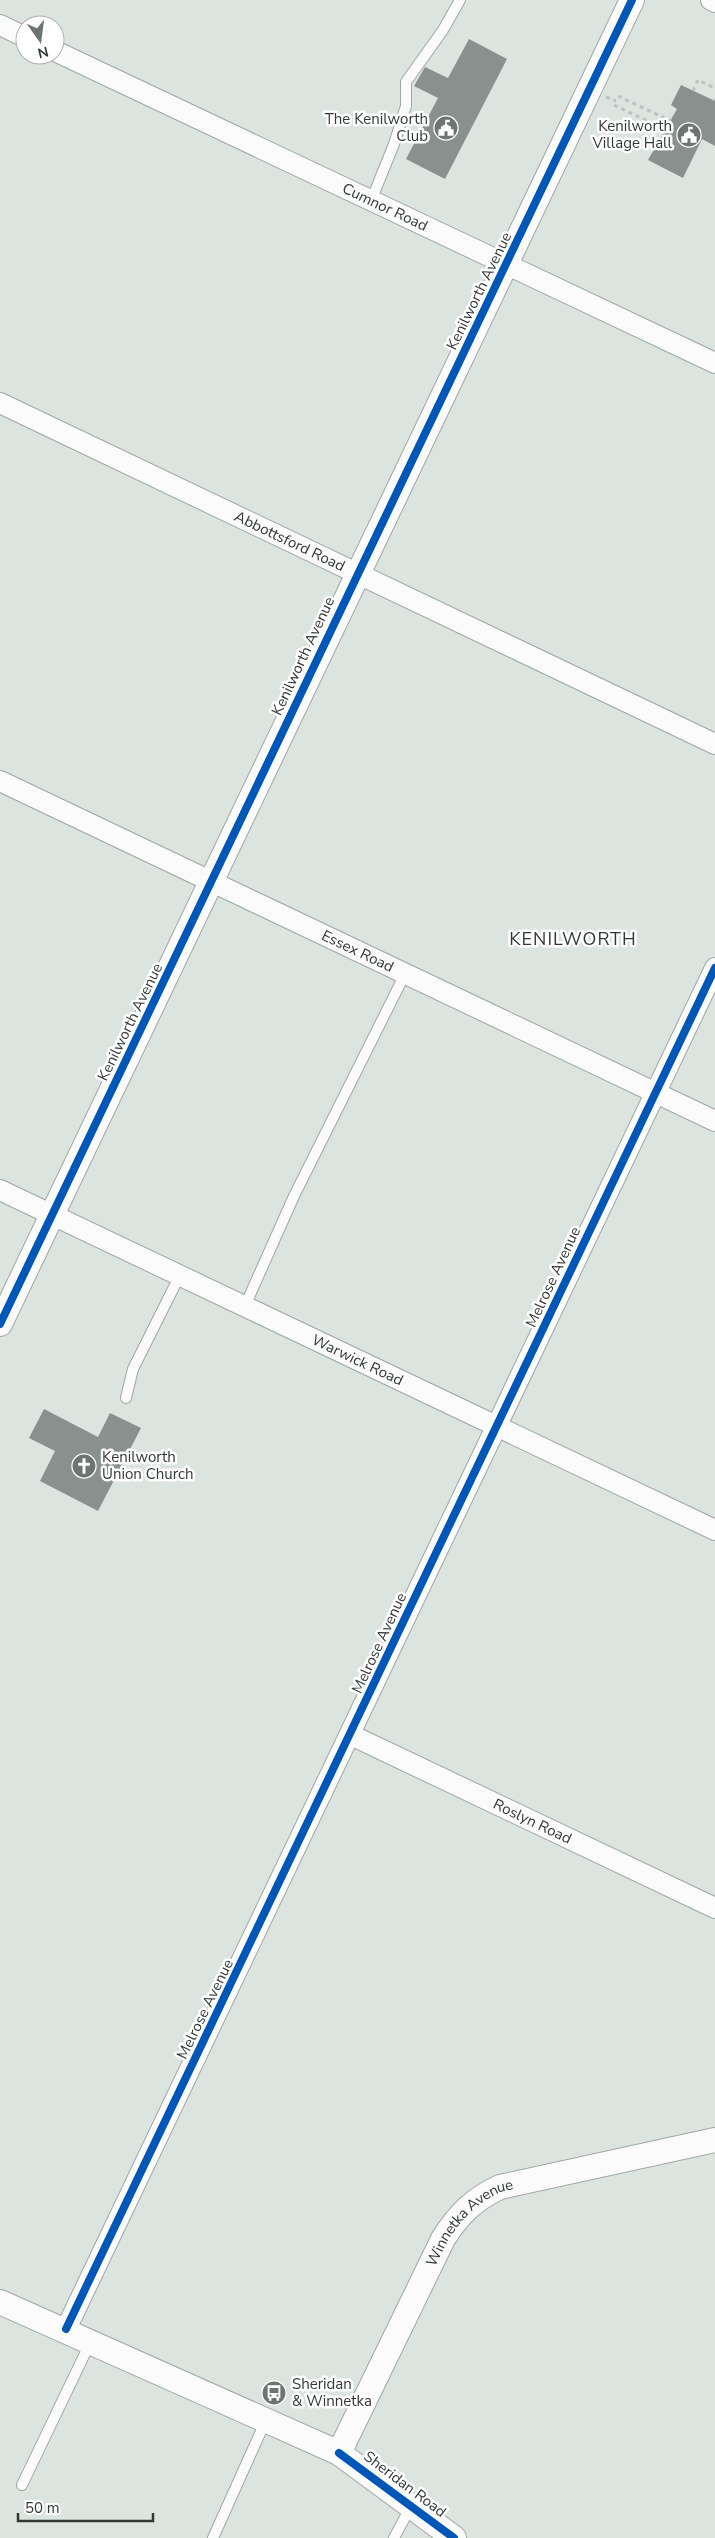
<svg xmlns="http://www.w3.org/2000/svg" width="715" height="2538" font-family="'Nunito Sans',sans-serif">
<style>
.building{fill:#89908e}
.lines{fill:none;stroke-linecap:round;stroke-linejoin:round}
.service-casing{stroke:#a0a7a3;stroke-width:12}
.minor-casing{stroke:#a0a7a3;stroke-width:22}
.tertiary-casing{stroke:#a0a7a3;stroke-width:26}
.path{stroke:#bfc2c0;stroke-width:3;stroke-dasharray:4 4;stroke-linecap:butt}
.service{stroke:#fafbfa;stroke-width:10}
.minor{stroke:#fafbfa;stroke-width:20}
.tertiary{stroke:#fafbfa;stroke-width:24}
.cycleway-casing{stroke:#fff;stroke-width:11}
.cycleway{stroke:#0057b8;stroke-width:8}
.labels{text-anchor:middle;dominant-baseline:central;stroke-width:5;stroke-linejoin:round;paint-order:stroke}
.poi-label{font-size:15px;fill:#323935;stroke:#fff;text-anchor:end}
.street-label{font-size:15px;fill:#323935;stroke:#fff}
.quarter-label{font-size:18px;letter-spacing:1px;fill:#323935;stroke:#fff}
</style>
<rect width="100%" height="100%" fill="#dbe4df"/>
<!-- building -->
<path class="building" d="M 469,39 L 507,59 L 445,179 L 406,159 L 438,98 L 414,86 L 425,67 L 448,78 Z
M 681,85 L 715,101 L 715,146 L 702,139 L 683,178 L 648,160 L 677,109 L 671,105 Z
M 44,1409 L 98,1437 L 110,1413 L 141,1428 L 98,1511 L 40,1481 L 55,1451 L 29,1438 Z"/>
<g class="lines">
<defs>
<path id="service" d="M 371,201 L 394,144 L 406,106 L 406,82 L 443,30 L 460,0
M 245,1306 L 294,1196 L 405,974
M 126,1398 L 133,1369 L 180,1275
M 22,2485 L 91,2341
M 213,2538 L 266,2420
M 394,2538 L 411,2506"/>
<g id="minor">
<path d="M 711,0 L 715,2"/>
<path d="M 0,25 L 25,37"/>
<path id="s1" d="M 55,51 L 715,363"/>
<path id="s2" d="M 0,403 L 715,744"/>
<path id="s3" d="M 0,781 L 715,1121"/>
<path id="s4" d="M 0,1190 L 715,1530"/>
<path id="s5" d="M 351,1735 L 715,1908"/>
<path d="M 66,2329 L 715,968"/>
</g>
<g id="tertiary">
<path d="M 0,1324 L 632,0"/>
<path d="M 0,2302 L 339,2453 L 454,2538"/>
<path id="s6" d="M 339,2453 L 443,2239 C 458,2215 474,2199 500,2187 L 715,2140"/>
</g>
</defs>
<!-- service casing -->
<use href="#service" class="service-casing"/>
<!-- minor casing -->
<use href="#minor" class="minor-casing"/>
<!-- tertiary casing -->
<use href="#tertiary" class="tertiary-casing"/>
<!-- path -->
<path class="path" d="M 693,91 L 698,80 L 715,88
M 618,96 L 671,121
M 606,97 L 616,101
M 714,101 L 715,99
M 614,105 L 666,130"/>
<!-- service -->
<use href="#service" class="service"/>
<!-- minor -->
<use href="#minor" class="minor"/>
<!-- tertiary -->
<use href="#tertiary" class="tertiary"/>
<defs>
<path id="cycleway" d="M 0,1324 L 632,0
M 66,2329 L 715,968
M 339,2453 L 454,2538"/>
</defs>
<!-- cycleway casing -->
<use href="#cycleway" class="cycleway-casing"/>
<!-- cycleway -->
<use href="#cycleway" class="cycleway"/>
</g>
<!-- icons -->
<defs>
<symbol id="civic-disc" viewBox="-11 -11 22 22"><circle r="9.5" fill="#6d7570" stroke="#fff"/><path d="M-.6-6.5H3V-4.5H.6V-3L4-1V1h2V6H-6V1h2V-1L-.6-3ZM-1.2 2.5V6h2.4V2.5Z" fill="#fff"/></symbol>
<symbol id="church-disc" viewBox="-11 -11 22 22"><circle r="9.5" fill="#6d7570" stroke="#fff"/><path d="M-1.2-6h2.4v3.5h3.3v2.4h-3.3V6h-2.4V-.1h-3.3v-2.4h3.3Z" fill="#fff"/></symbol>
<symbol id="bus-disc" viewBox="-11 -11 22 22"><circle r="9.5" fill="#6d7570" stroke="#fff"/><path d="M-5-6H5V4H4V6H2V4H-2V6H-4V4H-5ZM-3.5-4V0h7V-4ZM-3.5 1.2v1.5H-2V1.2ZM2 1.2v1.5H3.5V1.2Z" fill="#fff"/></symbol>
</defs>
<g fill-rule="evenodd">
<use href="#civic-disc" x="432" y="114" width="28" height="28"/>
<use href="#civic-disc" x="675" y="121" width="28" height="28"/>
<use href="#church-disc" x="70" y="1452" width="28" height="28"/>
<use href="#bus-disc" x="260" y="2379" width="28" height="28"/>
</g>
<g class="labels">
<!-- poi labels -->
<g class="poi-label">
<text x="428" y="119">The Kenilworth<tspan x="428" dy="17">Club</tspan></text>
<text x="672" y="126">Kenilworth<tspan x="672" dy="17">Village Hall</tspan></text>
<text x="102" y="1457" text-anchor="start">Kenilworth<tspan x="102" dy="17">Union Church</tspan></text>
<text x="292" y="2384" text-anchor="start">Sheridan<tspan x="292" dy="17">&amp; Winnetka</tspan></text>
</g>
<!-- street labels -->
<g class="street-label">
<text stroke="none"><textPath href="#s1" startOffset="365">Cumnor Road</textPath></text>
<text transform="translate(479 291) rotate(-64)">Kenilworth Avenue</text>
<text stroke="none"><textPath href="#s2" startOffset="321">Abbottsford Road</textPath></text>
<text transform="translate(303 656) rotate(-65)">Kenilworth Avenue</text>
<text stroke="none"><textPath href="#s3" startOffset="396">Essex Road</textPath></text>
<text transform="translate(130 1022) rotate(-64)">Kenilworth Avenue</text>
<text transform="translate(553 1277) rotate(-65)">Melrose Avenue</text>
<text stroke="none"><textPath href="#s4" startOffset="396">Warwick Road</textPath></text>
<text transform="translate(379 1643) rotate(-65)">Melrose Avenue</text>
<text stroke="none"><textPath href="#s5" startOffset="201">Roslyn Road</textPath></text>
<text transform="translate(205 2009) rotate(-64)">Melrose Avenue</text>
<text stroke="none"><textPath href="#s6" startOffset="269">Winnetka Avenue</textPath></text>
<text transform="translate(405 2484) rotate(37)">Sheridan Road</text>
</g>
<!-- quarter labels -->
<g class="quarter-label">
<text x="573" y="939">KENILWORTH</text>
</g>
</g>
<!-- north arrow -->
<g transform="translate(40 40) rotate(166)"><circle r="24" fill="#ffffff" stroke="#adb0ae"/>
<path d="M0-4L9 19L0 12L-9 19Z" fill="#6d7570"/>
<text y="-8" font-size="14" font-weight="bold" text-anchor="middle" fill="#323935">N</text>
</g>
<!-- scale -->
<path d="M18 2513v8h135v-8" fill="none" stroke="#323935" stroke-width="2.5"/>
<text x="25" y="2513" font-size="15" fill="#323935" stroke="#ffffff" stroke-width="4" paint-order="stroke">50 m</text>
</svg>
